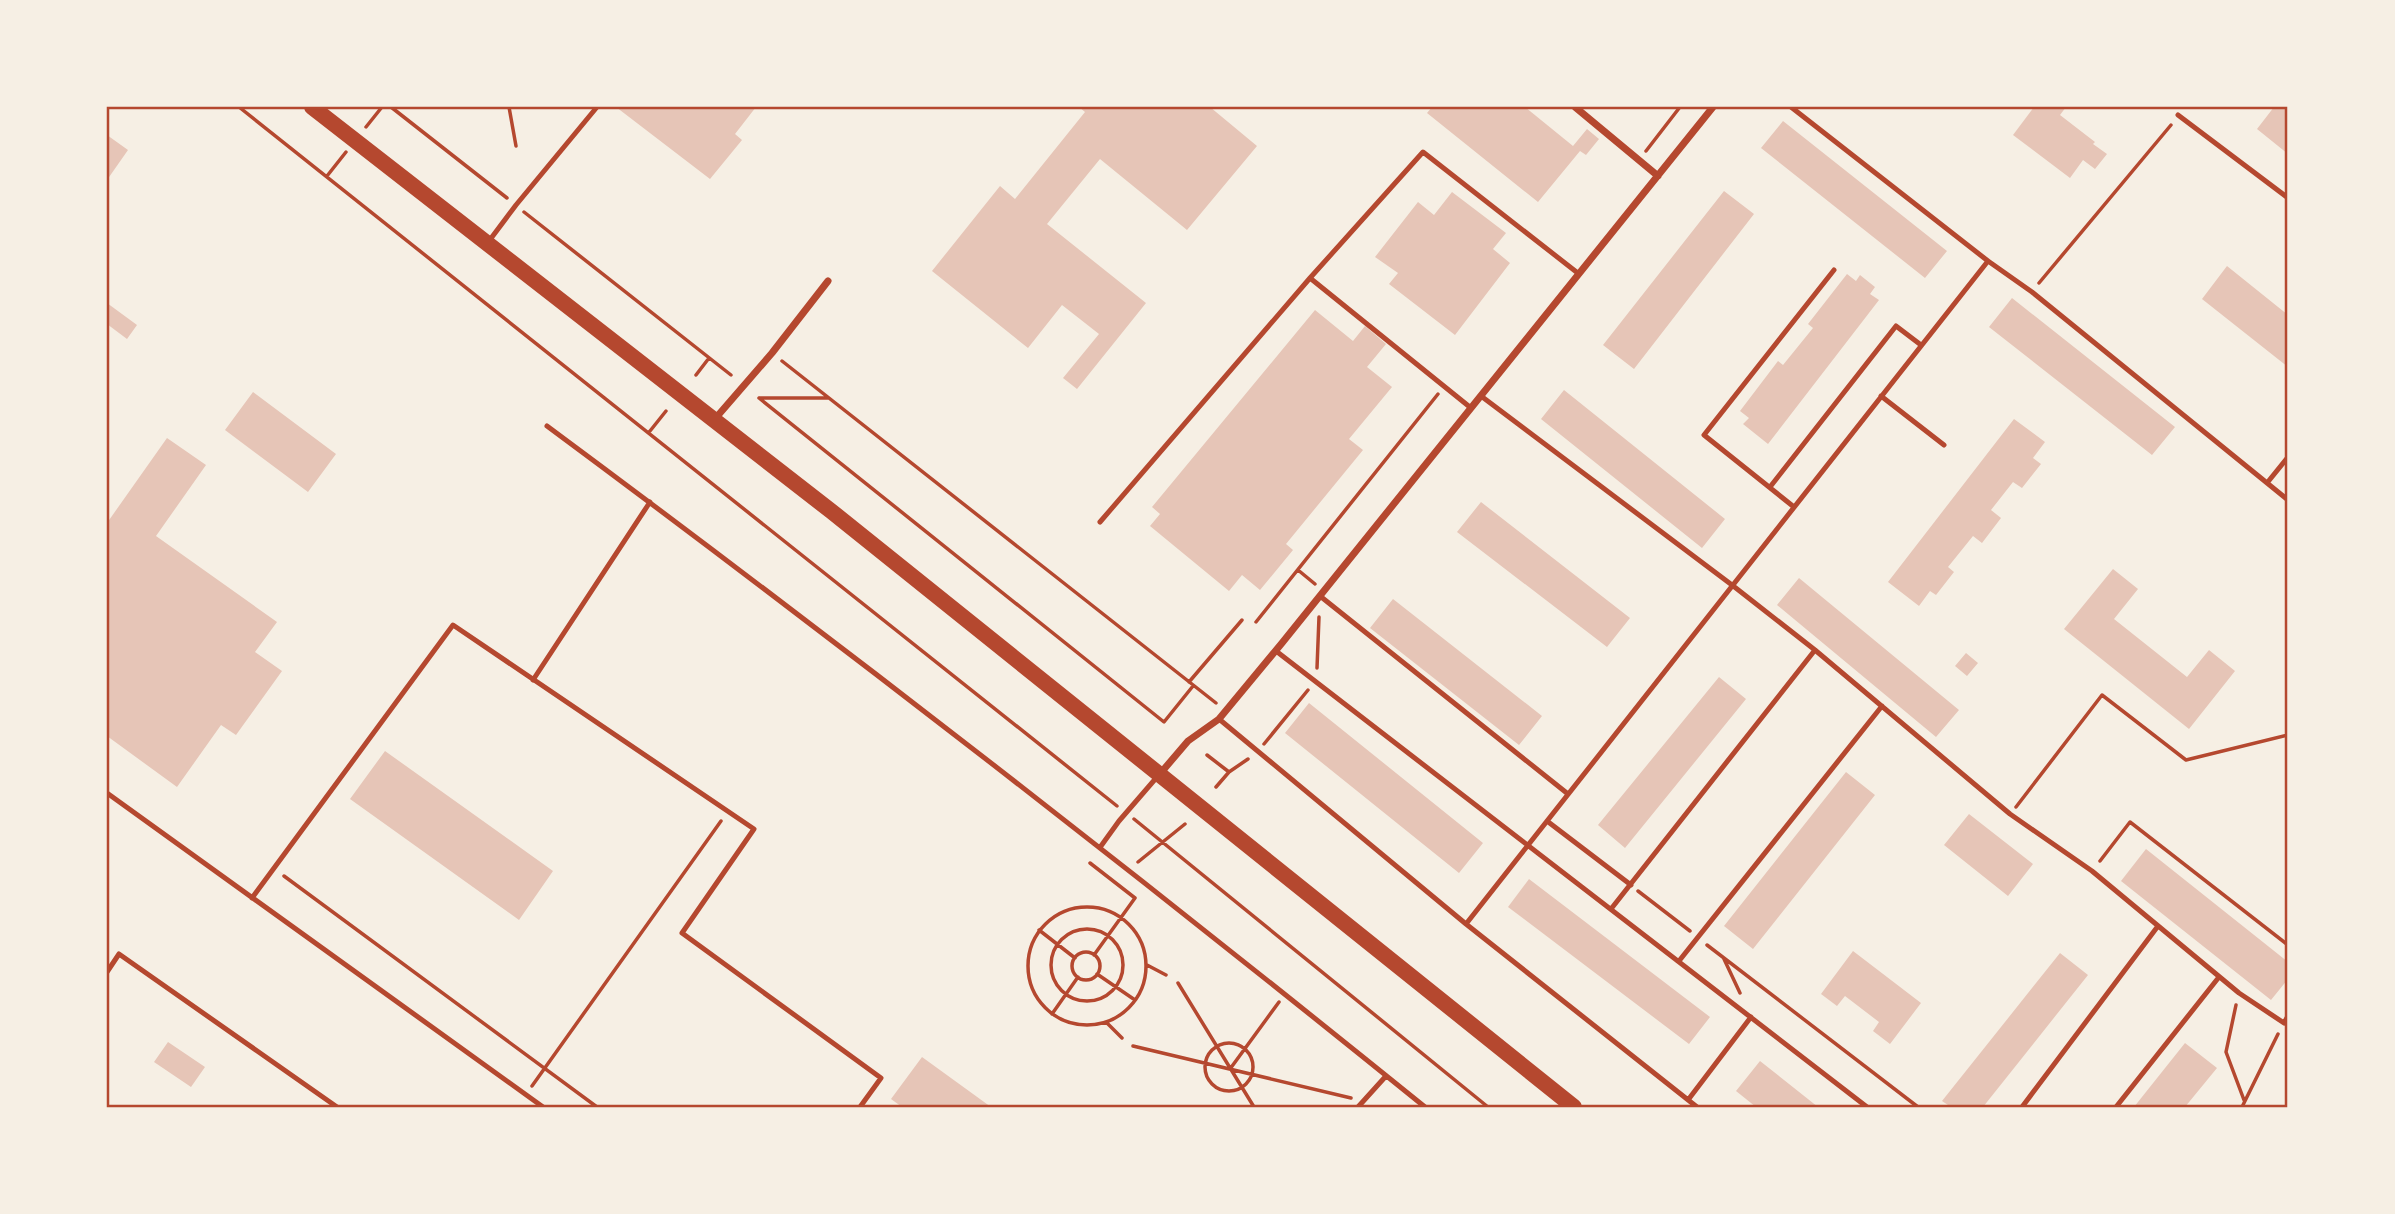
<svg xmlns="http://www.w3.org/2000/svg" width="2395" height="1214" font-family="Literata,serif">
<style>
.building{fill:#e6c5b7}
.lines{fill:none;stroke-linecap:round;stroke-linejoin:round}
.path{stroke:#b5482f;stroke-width:3.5}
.service{stroke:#b5482f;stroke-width:5}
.minor{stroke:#b5482f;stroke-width:7}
.primary{stroke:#b5482f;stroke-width:16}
.neatline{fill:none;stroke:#b5482f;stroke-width:2.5}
</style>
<rect width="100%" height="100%" fill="#f6efe4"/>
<!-- building -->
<path class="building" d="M 616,107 L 756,107 L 735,134 L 742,140 L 710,179 Z
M 1079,107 L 1210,107 L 1257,146 L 1187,230 L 1100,159 L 1047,224 L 1146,303 L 1077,389 L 1063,378 L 1099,334 L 1062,305 L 1028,348 L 932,271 L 1000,186 L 1015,199 L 1085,112 Z
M 1432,107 L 1525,107 L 1573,146 L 1587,129 L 1599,139 L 1586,155 L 1580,151 L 1538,202 L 1427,113 Z
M 2034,107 L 2066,107 L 2060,115 L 2095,142 L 2093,144 L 2107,154 L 2095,169 L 2083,160 L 2070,178 L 2013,135 Z
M 2274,107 L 2288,109 L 2288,154 L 2257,129 Z
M 1783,121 L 1947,251 L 1925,278 L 1761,148 Z
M 107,135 L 128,150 L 107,180 Z
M 1724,191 L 1754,214 L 1634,369 L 1603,345 Z
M 1452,192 L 1506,233 L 1493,249 L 1510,263 L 1455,335 L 1389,284 L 1398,273 L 1375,257 L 1418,202 L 1434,215 Z
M 2227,266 L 2288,315 L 2288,367 L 2202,299 Z
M 1847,274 L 1856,281 L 1860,275 L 1875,287 L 1870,294 L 1879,300 L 1768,444 L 1743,424 L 1749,418 L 1740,411 L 1778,361 L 1783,365 L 1813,328 L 1808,324 Z
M 2012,298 L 2175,427 L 2152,455 L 1989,327 Z
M 107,303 L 137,325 L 127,339 L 107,324 Z
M 1315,310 L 1353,341 L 1365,326 L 1386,344 L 1367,367 L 1392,387 L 1349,439 L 1363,450 L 1286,544 L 1293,550 L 1260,590 L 1242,575 L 1229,591 L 1150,526 L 1160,514 L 1152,507 Z
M 1564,390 L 1725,519 L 1702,548 L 1541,419 Z
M 253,392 L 336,454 L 308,492 L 225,430 Z
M 2014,419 L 2045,442 L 2033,458 L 2041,464 L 2022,488 L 2013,482 L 1991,510 L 2001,518 L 1982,543 L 1973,536 L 1948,567 L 1954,572 L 1936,595 L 1930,591 L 1919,606 L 1888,582 Z
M 167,438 L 206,465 L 156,536 L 277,622 L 255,652 L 282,671 L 236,735 L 221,725 L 177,787 L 107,736 L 107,523 Z
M 1481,502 L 1630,618 L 1607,647 L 1457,532 Z
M 2113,569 L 2138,589 L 2114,619 L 2187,677 L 2209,650 L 2235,671 L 2189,729 L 2064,629 Z
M 1799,578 L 1959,710 L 1936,737 L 1777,605 Z
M 1393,599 L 1542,716 L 1519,745 L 1370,628 Z
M 1966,653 L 1978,663 L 1967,676 L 1955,666 Z
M 1719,677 L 1746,699 L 1625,848 L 1598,825 Z
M 1309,703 L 1483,843 L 1459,873 L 1285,733 Z
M 385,751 L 553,871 L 519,920 L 350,799 Z
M 1846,772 L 1875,795 L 1753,949 L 1724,926 Z
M 1969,814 L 2033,864 L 2008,896 L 1944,845 Z
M 2146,849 L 2288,962 L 2288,979 L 2271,1000 L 2121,881 Z
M 1529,879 L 1710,1017 L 1689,1044 L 1508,907 Z
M 1853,951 L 1921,1003 L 1890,1044 L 1873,1031 L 1879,1022 L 1845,996 L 1837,1006 L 1821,994 Z
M 2060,953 L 2088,975 L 1983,1107 L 1951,1107 L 1942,1101 Z
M 168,1042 L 205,1067 L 191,1087 L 154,1062 Z
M 2185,1043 L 2217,1068 L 2185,1107 L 2134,1107 Z
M 922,1057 L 991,1107 L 902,1107 L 891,1099 Z
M 1760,1061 L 1818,1107 L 1756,1107 L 1736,1091 Z"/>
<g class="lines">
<!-- path -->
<path class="path" d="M 239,107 L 1117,806
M 391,107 L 507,198
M 509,107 L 516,146
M 366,127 L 382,107
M 1646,151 L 1680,107
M 327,176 L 346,152
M 524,212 L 731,375
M 2039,283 L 2171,125
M 782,361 L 1216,703
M 696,375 L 709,358
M 759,398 L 1164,722 L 1193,686
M 759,398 L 828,398
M 650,431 L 666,411
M 1298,570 L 1315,584
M 1256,622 L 1438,394
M 1317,668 L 1319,617
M 1189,682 L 1242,620
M 1264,744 L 1308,690
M 1207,755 L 1229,772
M 1216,787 L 1229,772 L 1248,759
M 2016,807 L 2102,695 L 2186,760 L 2288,735
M 1134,819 L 1488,1107
M 2100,861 L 2130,822 L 2288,945
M 1138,862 L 1185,824
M 1090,863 L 1135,898 L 1094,955
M 284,876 L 597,1107
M 1638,891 L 1690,931
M1028 966a59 59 0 1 1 118 0a59 59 0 1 1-118 0Z
M1051 965a36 36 0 1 1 72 0a36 36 0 1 1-72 0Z
M 1039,930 L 1075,958
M 1707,945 L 1918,1107
M1072 966a14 14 0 1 1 28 0a14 14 0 1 1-28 0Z
M 1724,959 L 1740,993
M 1147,965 L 1166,975
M 1097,974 L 1135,1000
M 1178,983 L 1254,1107
M 2236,1005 L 2226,1052 L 2244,1100
M 1052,1014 L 1078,977
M 1106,1022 L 1122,1038
M1205 1067a24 24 0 1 1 48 0a24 24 0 1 1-48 0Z
M 1133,1046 L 1351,1098
M 1230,1069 L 1279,1002
M 532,1086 L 721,821
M 2242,1107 L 2278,1034"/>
<!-- service -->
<path class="service" d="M 2178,115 L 2288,198
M 489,241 L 516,205 L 597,107
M 1988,261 L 2032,292 L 2288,500
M 1481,396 L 1732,585 L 1815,650 L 2010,814 L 2092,871 L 2239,993 L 2284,1023 L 2288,1016
M 1881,396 L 1944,445
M 1471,408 L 1310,278 L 1423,152 L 1579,274
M 547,426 C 845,647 1137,874 1425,1107
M 2267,483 L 2288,457
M 1770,487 L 1896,326 L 1921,345
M 1794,507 L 1704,435 L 1834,270
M 1100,522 L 1310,278
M 1320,596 L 1568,794
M 1276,651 L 1867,1107
M 533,680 L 650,502
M 1219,719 L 1466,924 L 1697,1107
M 107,793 L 543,1107
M 1547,821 L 1631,885
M 1101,846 L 1119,821 L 1157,777
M 252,898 L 453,625 L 754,829 L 682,933 L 881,1078 L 860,1107
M 1611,909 L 1815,650
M 1466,924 L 1988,261 L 1791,107
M 1679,961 L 1882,706
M 107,972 L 119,954 L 337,1107
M 1688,1100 L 1751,1017
M 1358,1107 L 1386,1076
M 2022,1107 L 2158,926
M 2116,1107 L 2219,977"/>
<!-- minor -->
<path class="minor" d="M 1575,107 L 1658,176
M 714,420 L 772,353 L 828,281
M 1159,775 L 1188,741 L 1219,719 L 1282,643 L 1713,107"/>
<!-- primary -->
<path class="primary" d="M 312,107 L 831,511 L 1574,1107"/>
</g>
<!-- border -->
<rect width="2395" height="1214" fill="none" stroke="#f6efe4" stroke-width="217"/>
<rect x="108" y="108" width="2178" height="998" class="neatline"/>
</svg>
